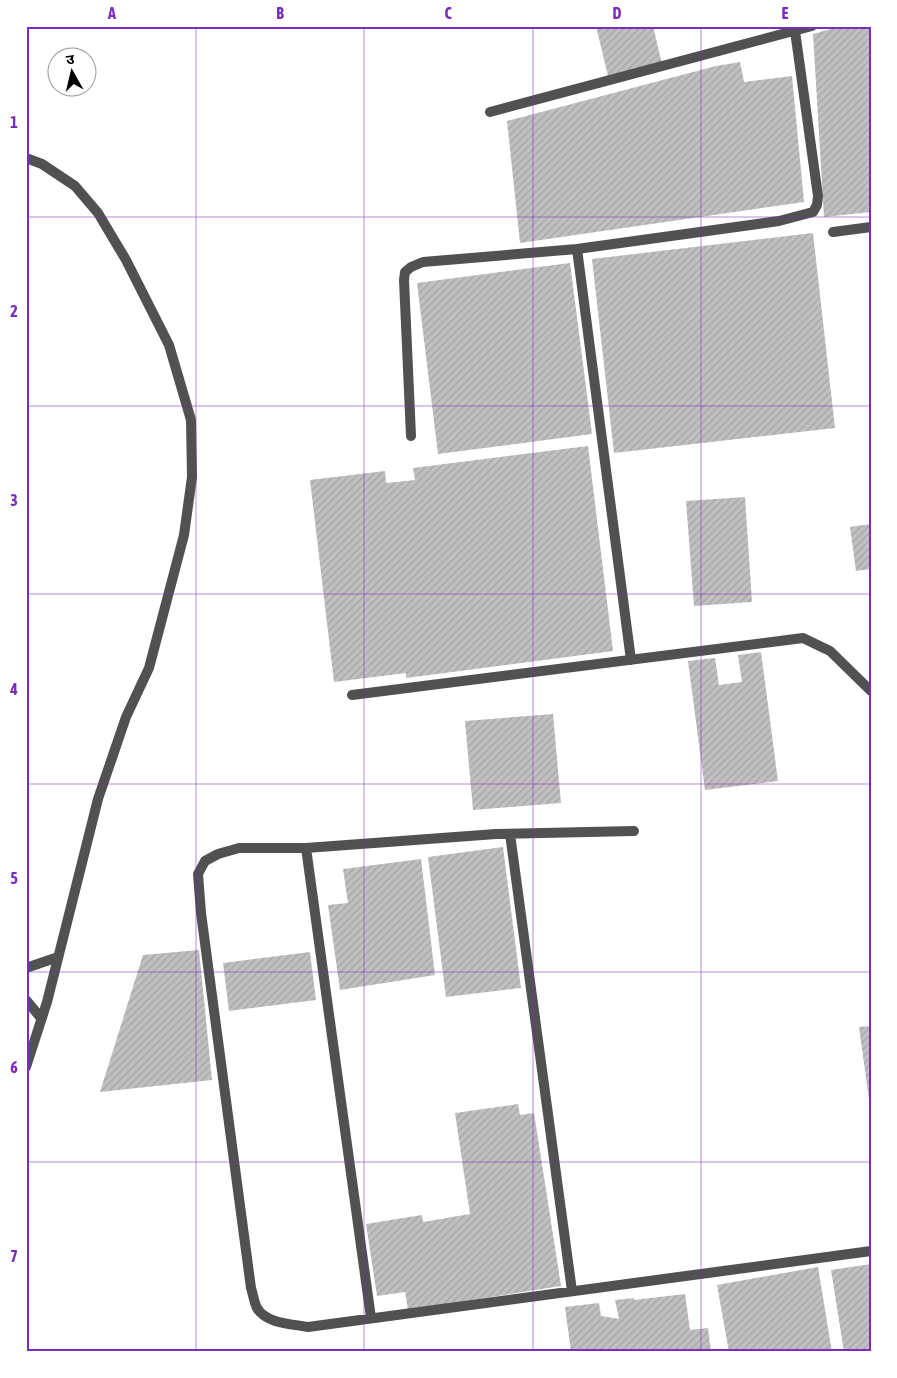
<svg xmlns="http://www.w3.org/2000/svg" width="897" height="1378" font-family="'Asap Condensed','Noto Sans Devanagari',sans-serif">
<style>
.building{fill:url(#building-hatch)}
.lines{fill:none;stroke-linecap:round;stroke-linejoin:round}
.lane{stroke:#515151;stroke-width:10}
.grid{fill:none;stroke:#7b2cbf;stroke-width:1;stroke-opacity:0.55}
.neatline{fill:none;stroke:#7b2cbf;stroke-width:2}
.grid-label{font-size:16px;text-anchor:middle;font-weight:bold;fill:#7b2cbf}
</style>
<defs>
<pattern id="building-hatch" width="6" height="6" patternUnits="userSpaceOnUse" patternTransform="scale(1.25)"><rect width="6" height="6" fill="#c0c0c0"/><path d="M-1 1l2-2M0 6l6-6M5 7l2-2" fill="none" stroke="#a3a3a3"/></pattern>
</defs>
<rect width="100%" height="100%" fill="#fff"/>
<!-- building -->
<path class="building" d="M 596,26 L 653,26 L 662,64 L 608,76 Z
M 841,26 L 871,26 L 871,212 L 824,217 L 813,34 Z
M 740,62 L 744,82 L 792,76 L 804,202 L 520,243 L 507,121 L 716,66 Z
M 813,233 L 835,428 L 614,453 L 592,259 Z
M 570,263 L 592,434 L 438,454 L 417,283 Z
M 588,446 L 613,651 L 406,678 L 406,673 L 334,682 L 310,480 L 385,471 L 386,483 L 415,480 L 413,468 Z
M 745,497 L 752,602 L 694,606 L 686,501 Z
M 871,524 L 871,569 L 856,571 L 850,527 Z
M 761,652 L 778,781 L 705,790 L 688,661 L 715,658 L 719,685 L 742,682 L 738,655 Z
M 553,714 L 561,803 L 473,810 L 465,721 Z
M 503,847 L 521,988 L 446,997 L 428,857 Z
M 421,859 L 435,975 L 340,990 L 328,905 L 348,903 L 343,869 Z
M 199,950 L 212,1080 L 100,1092 L 143,955 Z
M 310,952 L 316,1000 L 229,1011 L 223,963 Z
M 871,1026 L 871,1107 L 870,1107 L 859,1027 Z
M 518,1104 L 520,1115 L 534,1113 L 561,1286 L 408,1310 L 405,1292 L 377,1296 L 366,1224 L 422,1215 L 423,1222 L 470,1214 L 455,1113 Z
M 871,1264 L 871,1352 L 844,1352 L 831,1270 Z
M 818,1267 L 832,1352 L 729,1352 L 717,1285 Z
M 685,1294 L 690,1330 L 708,1328 L 711,1352 L 571,1352 L 565,1307 L 599,1303 L 601,1316 L 619,1319 L 615,1300 L 634,1298 L 634,1300 Z"/>
<g class="lines">
<!-- lane -->
<path class="lane" d="M 490,112 L 812,26
M 26,158 L 42,164 L 75,186 L 98,213 L 126,260 L 169,345 L 191,420 L 192,477 L 184,535 L 149,668 L 126,717 L 98,799 L 47,1002 L 26,1067
M 833,232 L 871,227
M 577,249 L 631,660
M 411,436 L 404,280 L 405,272 L 411,267 L 423,262 L 577,249 L 779,221 L 813,212 L 817,205 L 818,196 L 795,31
M 352,695 L 803,638 L 830,651 L 871,691
M 634,831 L 496,834 L 306,848 L 239,848 L 218,854 L 205,861 L 198,874 L 201,913 L 251,1288 C 253,1294 254,1302 257,1308 C 266,1324 293,1324 308,1327 L 871,1251
M 510,834 L 572,1291
M 306,848 L 371,1318
M 26,968 L 58,957
M 26,1000 L 41,1018"/>
</g>
<!-- grid -->
<path class="grid" d="M 196,26 L 196,1352M 364,26 L 364,1352M 533,26 L 533,1352M 701,26 L 701,1352M 26,217 L 871,217M 26,406 L 871,406M 26,594 L 871,594M 26,784 L 871,784M 26,972 L 871,972M 26,1162 L 871,1162"/>
<!-- border -->
<rect width="897" height="1378" fill="none" stroke="#ffffff" stroke-width="55"/>
<!-- north arrow -->
<g transform="translate(72 72) rotate(352)"><circle r="24" fill="#ffffff" stroke="#999999"/>
<path d="M0-4L9 19L0 12L-9 19Z" fill="#000000"/>
<text y="-8" font-size="14" font-weight="bold" text-anchor="middle" fill="#000000">उ</text>
</g>
<rect x="28" y="28" width="842" height="1322" class="neatline"/>
<g class="grid-label">
<text x="112" y="19">A</text>
<text x="280" y="19">B</text>
<text x="448" y="19">C</text>
<text x="617" y="19">D</text>
<text x="785" y="19">E</text>
<text x="14" y="128">1</text>
<text x="14" y="317">2</text>
<text x="14" y="506">3</text>
<text x="14" y="695">4</text>
<text x="14" y="884">5</text>
<text x="14" y="1073">6</text>
<text x="14" y="1262">7</text>
</g>
</svg>
